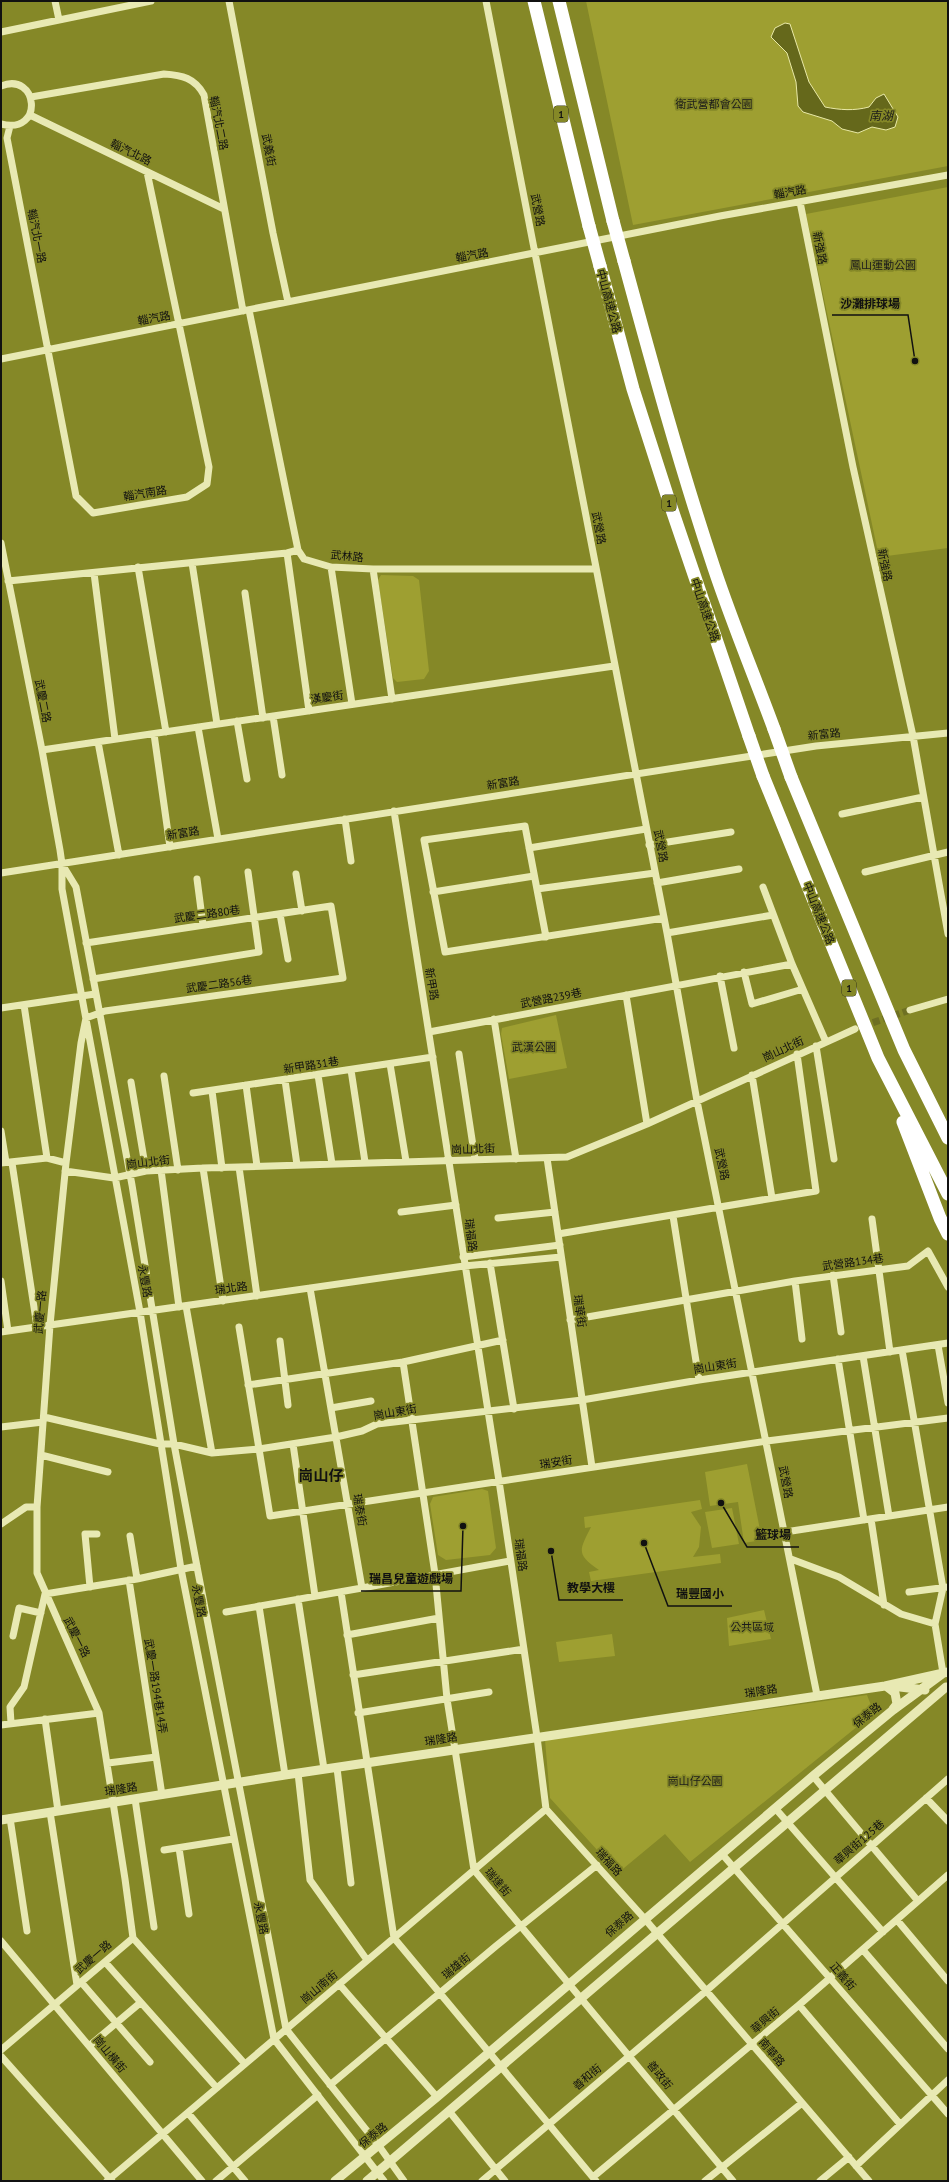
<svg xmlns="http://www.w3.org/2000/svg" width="949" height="2182" font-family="'PT Sans','Noto Sans TC',sans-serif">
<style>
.green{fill:#9e9f31}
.water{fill:#65681b;stroke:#e9e9a7}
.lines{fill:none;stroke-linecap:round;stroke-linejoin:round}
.minor-tunnel{stroke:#6e7023;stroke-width:7;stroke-dasharray:7 3.5;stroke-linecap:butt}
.minor{stroke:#e8e9b3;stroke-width:7}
.tertiary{stroke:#e8e9b3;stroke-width:9}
.motorway{stroke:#fff;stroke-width:13}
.motorway-bridge{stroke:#fff;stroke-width:13}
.labels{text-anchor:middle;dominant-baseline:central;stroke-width:3.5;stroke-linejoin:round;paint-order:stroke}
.shield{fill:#858827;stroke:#343518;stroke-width:1}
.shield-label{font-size:10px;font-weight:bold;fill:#111}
.park-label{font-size:11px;fill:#1c1c1b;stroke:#858827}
.street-label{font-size:11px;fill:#111;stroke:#858827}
.water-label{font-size:12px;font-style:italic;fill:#1c1c1a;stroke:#858827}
.district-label{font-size:15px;font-weight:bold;fill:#111;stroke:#858827}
.leader{fill:none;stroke:#111;stroke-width:1.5}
.callout-dot{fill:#111;stroke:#858827;stroke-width:1.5}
.callout-label{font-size:12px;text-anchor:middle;font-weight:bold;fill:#111;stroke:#858827;stroke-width:3.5;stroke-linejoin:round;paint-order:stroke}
</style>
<rect width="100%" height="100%" fill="#858827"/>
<!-- green -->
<path class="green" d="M 586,1 L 948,1 L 948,166 L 633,225 Z
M 948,187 L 948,548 L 879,557 L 806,214 Z
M 381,575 L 413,576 L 419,580 L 429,671 L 424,679 L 397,682 L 393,678 L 378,580 Z
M 556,1015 L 567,1068 L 509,1079 L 501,1034 L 502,1028 Z
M 747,1464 L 762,1540 L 744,1543 L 738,1502 L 710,1506 L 705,1472 Z
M 482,1489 L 488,1491 L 496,1548 L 490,1555 L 446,1560 L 438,1555 L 430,1504 L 433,1497 Z
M 700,1500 L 702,1509 L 691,1512 L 701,1527 L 699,1547 L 693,1557 L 720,1554 L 721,1563 L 591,1581 L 589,1572 L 599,1570 C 576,1554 579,1551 591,1527 L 585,1528 L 584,1517 Z
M 732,1508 L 739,1544 L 712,1548 L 705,1512 Z
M 764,1610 L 771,1639 L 729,1646 L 727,1618 Z
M 612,1634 L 615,1656 L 559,1662 L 556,1642 Z
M 867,1695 L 874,1713 L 690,1862 L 665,1834 L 618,1873 L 550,1798 L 545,1740 Z"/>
<!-- water -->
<path class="water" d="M 785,23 L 790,24 L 809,82 L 825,107 C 840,110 854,111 869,107 L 876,98 L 884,94 L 898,117 L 895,127 L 886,130 L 872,127 L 858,133 L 842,129 L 832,121 L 803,112 L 798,106 L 796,82 L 787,53 L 771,37 L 775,28 Z"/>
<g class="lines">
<!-- minor-tunnel -->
<path class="minor-tunnel" d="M 863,1026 L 910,1010"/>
<!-- minor -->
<path class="minor" d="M 55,1 L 59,20
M 229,1 L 273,233 L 288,302
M 486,1 L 667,933 L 697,1101 L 817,1695
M 1,32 L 151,1
M 1,86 C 38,71 45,135 1,124
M 31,97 L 164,74 C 182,75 195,78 204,95 L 243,311
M 30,115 L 224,209
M 10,126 L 7,138 L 76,496 L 93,513 L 187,497 L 207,484 L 209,467 L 147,172
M 800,202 L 853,467 L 913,736 L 948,934
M 249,310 L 298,550 L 304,559 L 331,567 L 373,569 L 596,569
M 1,359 L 720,216 L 948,175
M 1,543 L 42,750 L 60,850 L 62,864 L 62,889 L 140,1312 L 181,1569 L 274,2039 L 384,2181
M 287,553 L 309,711
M 192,563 L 217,724
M 138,567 L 166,732
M 331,567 L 352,704
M 373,569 L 392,699
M 94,573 L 115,739
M 8,581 L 287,553 L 298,550
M 245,593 L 263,718
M 273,716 L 282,775
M 237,721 L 247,779
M 198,727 L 218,839
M 154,734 L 170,847
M 98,742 L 119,855
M 42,750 L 614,666
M 394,811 L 499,1481 L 537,1737 L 546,1809 L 644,1918 L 869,2181
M 842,814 L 923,797
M 345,819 L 351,861
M 649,845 L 731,832
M 529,848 L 646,829
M 62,864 L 76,887 L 132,1185 L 174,1444 L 198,1572 L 286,2029 L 379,2146 L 404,2181
M 865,872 L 948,852
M 1,873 L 816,746 L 948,733
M 296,874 L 302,911
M 197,879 L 203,925
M 657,883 L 739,869
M 763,887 L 792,964 L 826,1042
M 537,889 L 655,873
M 433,892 L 534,876
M 280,914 L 288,959
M 667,933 L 773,915
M 546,937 L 525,826 L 424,840 L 445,952 L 664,918
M 744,972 L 752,1004 L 803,989
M 720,976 L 734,1048
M 93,979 L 259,952 L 248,872
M 626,995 L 647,1124
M 24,1005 L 47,1158
M 1,1008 L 95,994
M 910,1010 L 948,999
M 494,1019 L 516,1159
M 429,1032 L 792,964
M 816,1046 L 834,1159
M 459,1054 L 475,1159
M 390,1064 L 406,1161
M 351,1070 L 365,1162
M 318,1075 L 332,1164
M 752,1075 L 772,1198
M 164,1076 L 178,1170
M 285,1080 L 297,1165
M 131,1082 L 146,1171
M 246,1085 L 257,1166
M 212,1091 L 222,1168
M 193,1093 L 433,1057
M 1,1131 L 6,1162
M 547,1158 L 592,1467
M 1,1163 L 47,1158 L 66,1163
M 12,1163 L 37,1327
M 239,1167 L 257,1296
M 203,1168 L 223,1301
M 161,1170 L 179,1307
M 65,1171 L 114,1178 L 146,1171 L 203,1168 L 567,1157 L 647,1124 L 855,1029
M 401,1212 L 456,1205
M 673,1216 L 699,1380
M 498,1218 L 555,1212
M 872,1219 L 890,1352
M 558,1234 L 816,1191 L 797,1054
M 463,1257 L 560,1245
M 490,1263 L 514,1409
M 833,1275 L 841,1332
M 1,1281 L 8,1331
M 795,1281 L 802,1339
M 310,1288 L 362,1588 L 510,1561
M 186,1306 L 212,1453
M 570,1320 L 795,1281 L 908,1266 L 928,1251 L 948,1287
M 239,1327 L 270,1516 L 767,1441 L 948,1418
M 1,1332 L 464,1266 L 561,1257
M 280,1341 L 288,1405
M 938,1345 L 948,1403
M 902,1350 L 943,1588 L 935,1624 L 943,1673
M 863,1356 L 889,1516
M 838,1359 L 864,1520
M 403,1362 L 503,1340
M 248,1385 L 403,1362 L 435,1574 L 447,1699 L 474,1870 L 733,2181
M 331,1408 L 371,1401
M 44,1417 L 160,1444 L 174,1444 L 212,1453 L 259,1449 L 336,1437 L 362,1431 L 377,1424 L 582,1400 L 699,1380 L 948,1343
M 1,1427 L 43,1422
M 293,1444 L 315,1596
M 41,1455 L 108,1472
M 871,1519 L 884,1605
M 1,1524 L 26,1507 L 37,1507
M 785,1532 L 948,1507
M 130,1536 L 137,1579
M 791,1559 L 839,1577 L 901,1614 L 935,1624
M 129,1580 L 162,1795
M 90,1587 L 85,1534 L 97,1534
M 341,1592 L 394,1938 L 596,2181
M 909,1592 L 948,1587
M 298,1599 L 324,1769
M 259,1606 L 285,1775
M 226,1612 L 362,1588
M 347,1635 L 439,1618
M 13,1636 L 19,1608 L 41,1613
M 353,1675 L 524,1649
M 358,1713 L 489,1692
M 45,1719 L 58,1811
M 11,1723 L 10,1707 L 24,1687 L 45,1594 L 137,1579 L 197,1566
M 1,1725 L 99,1713
M 108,1763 L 156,1757
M 337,1768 L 351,1883
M 298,1773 L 310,1880 L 367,1960
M 813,1776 L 918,1901
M 926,1798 L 948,1821
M 135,1799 L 154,1927
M 775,1808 L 883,1932
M 50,1812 L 77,1985
M 10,1818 L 27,1931
M 179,1848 L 189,1914
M 164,1850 L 233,1839
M 722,1854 L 948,2114
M 897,1920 L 948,1981
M 133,1938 L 245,2064
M 1,1941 L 202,2181
M 863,1950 L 948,2049
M 105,1962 L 217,2088
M 81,1982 L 150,2062
M 339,1984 L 437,2097
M 799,2005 L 900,2124
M 89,2046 L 140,2003
M 1,2050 L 133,1938 L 125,1879 L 99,1713 L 37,1573 L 37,1507 L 50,1325 L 66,1163 L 81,1043 L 86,1018 L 105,1011 L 343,978 L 331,906 L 86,943
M 1,2056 L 112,2181
M 330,2085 L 496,1946 L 597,1865
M 449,2111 L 505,2181
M 188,2113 L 245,2181
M 856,2166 L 948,2080
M 593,2177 L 799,2005 L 948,1875
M 107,2181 L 546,1809
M 216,2181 L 318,2095
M 482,2181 L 706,1991 L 948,1779
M 705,2181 L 802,2103
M 820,2181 L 849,2157"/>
<!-- tertiary -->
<path class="tertiary" d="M 886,1686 L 895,1693 L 897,1704 L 893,1709
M 892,1686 L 925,1690
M 1,1820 L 285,1775 L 885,1686 L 948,1672
M 335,2181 L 437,2097 L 813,1776 L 893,1710 L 942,1674
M 367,2181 L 946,1687"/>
<!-- motorway -->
<path class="motorway" d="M 534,1 L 589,226
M 559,1 L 613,221
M 624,261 C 652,364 680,466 714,568 C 732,622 754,675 774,729
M 600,266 L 633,389 L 668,498 L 749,736
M 763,776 L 878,1058 L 948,1194
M 791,777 L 904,1050 L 948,1138
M 903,1122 L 940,1218 L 948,1234"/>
<!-- motorway-bridge -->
<path class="motorway-bridge" d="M 613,221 L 624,261
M 589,226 L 600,266
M 774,729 L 791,777
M 749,736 L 763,776"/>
</g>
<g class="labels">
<!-- shield labels -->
<g class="shield">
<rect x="554" y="106" width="14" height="16" rx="3"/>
<rect x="662" y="495" width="14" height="16" rx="3"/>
<rect x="842" y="980" width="14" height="16" rx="3"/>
</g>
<g class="shield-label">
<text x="561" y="114">1</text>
<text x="669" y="503">1</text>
<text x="849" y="988">1</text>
</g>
<!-- park labels -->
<g class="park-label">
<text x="714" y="104">衛武營都會公園</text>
<text x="883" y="265">鳳山運動公園</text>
<text x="534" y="1047">武漢公園</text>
<text x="752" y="1627">公共區域</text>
<text x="695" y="1781">崗山仔公園</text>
</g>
<!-- street labels -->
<g class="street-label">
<text transform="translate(219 123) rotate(79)">輜汽北二路</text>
<text transform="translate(269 150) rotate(79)">武義街</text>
<text transform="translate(131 152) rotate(26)">輜汽北路</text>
<text transform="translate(790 192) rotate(-10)">輜汽路</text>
<text transform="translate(538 210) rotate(79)">武營路</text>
<text transform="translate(37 236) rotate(79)">輜汽北一路</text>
<text transform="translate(820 248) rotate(79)">新強路</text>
<text transform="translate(472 255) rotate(-11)">輜汽路</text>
<text transform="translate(609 301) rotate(75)">中山高速公路</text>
<text transform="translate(154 318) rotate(-11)">輜汽路</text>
<text transform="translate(145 493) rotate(-9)">輜汽南路</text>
<text transform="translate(599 528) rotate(79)">武營路</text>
<text transform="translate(347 556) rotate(5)">武林路</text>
<text transform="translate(885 565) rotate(78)">新強路</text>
<text transform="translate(705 610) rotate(71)">中山高速公路</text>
<text transform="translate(327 697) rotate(-8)">漢慶街</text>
<text transform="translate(43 701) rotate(79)">武慶二路</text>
<text transform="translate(824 734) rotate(-6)">新富路</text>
<text transform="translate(503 783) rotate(-9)">新富路</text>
<text transform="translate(183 833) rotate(-9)">新富路</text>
<text transform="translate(661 846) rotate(79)">武營路</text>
<text transform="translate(819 913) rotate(68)">中山高速公路</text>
<text transform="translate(207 914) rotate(-8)">武慶二路80巷</text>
<text transform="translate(219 984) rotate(-8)">武慶二路56巷</text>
<text transform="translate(432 984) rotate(80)">新甲路</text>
<text transform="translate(551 998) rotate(-11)">武營路239巷</text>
<text transform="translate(783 1049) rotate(-25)">崗山北街</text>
<text transform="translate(311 1065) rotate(-9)">新甲路31巷</text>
<text transform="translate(473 1149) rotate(-2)">崗山北街</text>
<text transform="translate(148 1162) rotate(-7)">崗山北街</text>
<text transform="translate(722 1164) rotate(78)">武營路</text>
<text transform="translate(471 1235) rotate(83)">瑞福路</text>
<text transform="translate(853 1262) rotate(-8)">武營路134巷</text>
<text transform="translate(145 1281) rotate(79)">永豐路</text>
<text transform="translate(231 1288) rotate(-8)">瑞北路</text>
<text transform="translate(580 1311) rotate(82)">瑞華街</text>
<text transform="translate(40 1312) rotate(-85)">武慶一路</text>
<text transform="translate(715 1366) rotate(-9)">崗山東街</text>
<text transform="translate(395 1412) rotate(-10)">崗山東街</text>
<text transform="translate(556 1462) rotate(-9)">瑞安街</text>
<text transform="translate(786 1482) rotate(79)">武營路</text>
<text transform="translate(360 1510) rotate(80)">瑞泰街</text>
<text transform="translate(521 1555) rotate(82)">瑞福路</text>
<text transform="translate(199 1601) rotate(79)">永豐路</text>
<text transform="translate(77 1637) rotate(63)">武慶一路</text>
<text transform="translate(156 1686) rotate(81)">武慶一路194巷14弄</text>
<text transform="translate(761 1691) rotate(-9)">瑞隆路</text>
<text transform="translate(867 1715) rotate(-39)">保泰路</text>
<text transform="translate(441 1739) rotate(-9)">瑞隆路</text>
<text transform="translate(121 1789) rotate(-9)">瑞隆路</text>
<text transform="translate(859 1842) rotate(-41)">華興街125巷</text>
<text transform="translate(609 1862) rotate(48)">瑞福路</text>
<text transform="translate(498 1882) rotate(50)">瑞達街</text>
<text transform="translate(261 1918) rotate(78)">永豐路</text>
<text transform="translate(619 1924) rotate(-41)">保泰路</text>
<text transform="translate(93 1957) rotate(-41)">武慶一路</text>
<text transform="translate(456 1966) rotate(-40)">瑞雄街</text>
<text transform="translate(843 1976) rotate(49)">正義街</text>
<text transform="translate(319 1987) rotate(-40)">崗山南街</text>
<text transform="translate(765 2020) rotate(-40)">華興街</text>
<text transform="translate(772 2052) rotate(49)">南華路</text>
<text transform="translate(110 2054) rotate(50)">崗山橫街</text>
<text transform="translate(660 2075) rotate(51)">善政街</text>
<text transform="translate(587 2077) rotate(-40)">善和街</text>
<text transform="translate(373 2135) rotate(-39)">保泰路</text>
</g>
<!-- water labels -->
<g class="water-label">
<text x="881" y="115">南湖</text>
</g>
<!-- district labels -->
<g class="district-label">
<text x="321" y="1475">崗山仔</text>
</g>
</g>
<!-- callouts -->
<path class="leader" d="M915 361L908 315H832M721 1503L747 1547H799M463 1526L461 1591H361M551 1551L559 1600H623M644 1543L668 1606H732"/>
<g class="callout-dot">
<circle cx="915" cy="361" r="4"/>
<circle cx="721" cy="1503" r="4"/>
<circle cx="463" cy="1526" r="4"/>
<circle cx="551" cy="1551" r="4"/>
<circle cx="644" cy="1543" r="4"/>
</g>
<g class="callout-label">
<text x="870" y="308">沙灘排球場</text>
<text x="773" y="1539">籃球場</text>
<text x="411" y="1583">瑞昌兒童遊戲場</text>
<text x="591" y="1592">教學大樓</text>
<text x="700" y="1598">瑞豐國小</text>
</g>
<!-- border -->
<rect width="949" height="2182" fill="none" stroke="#111111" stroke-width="4"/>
</svg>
